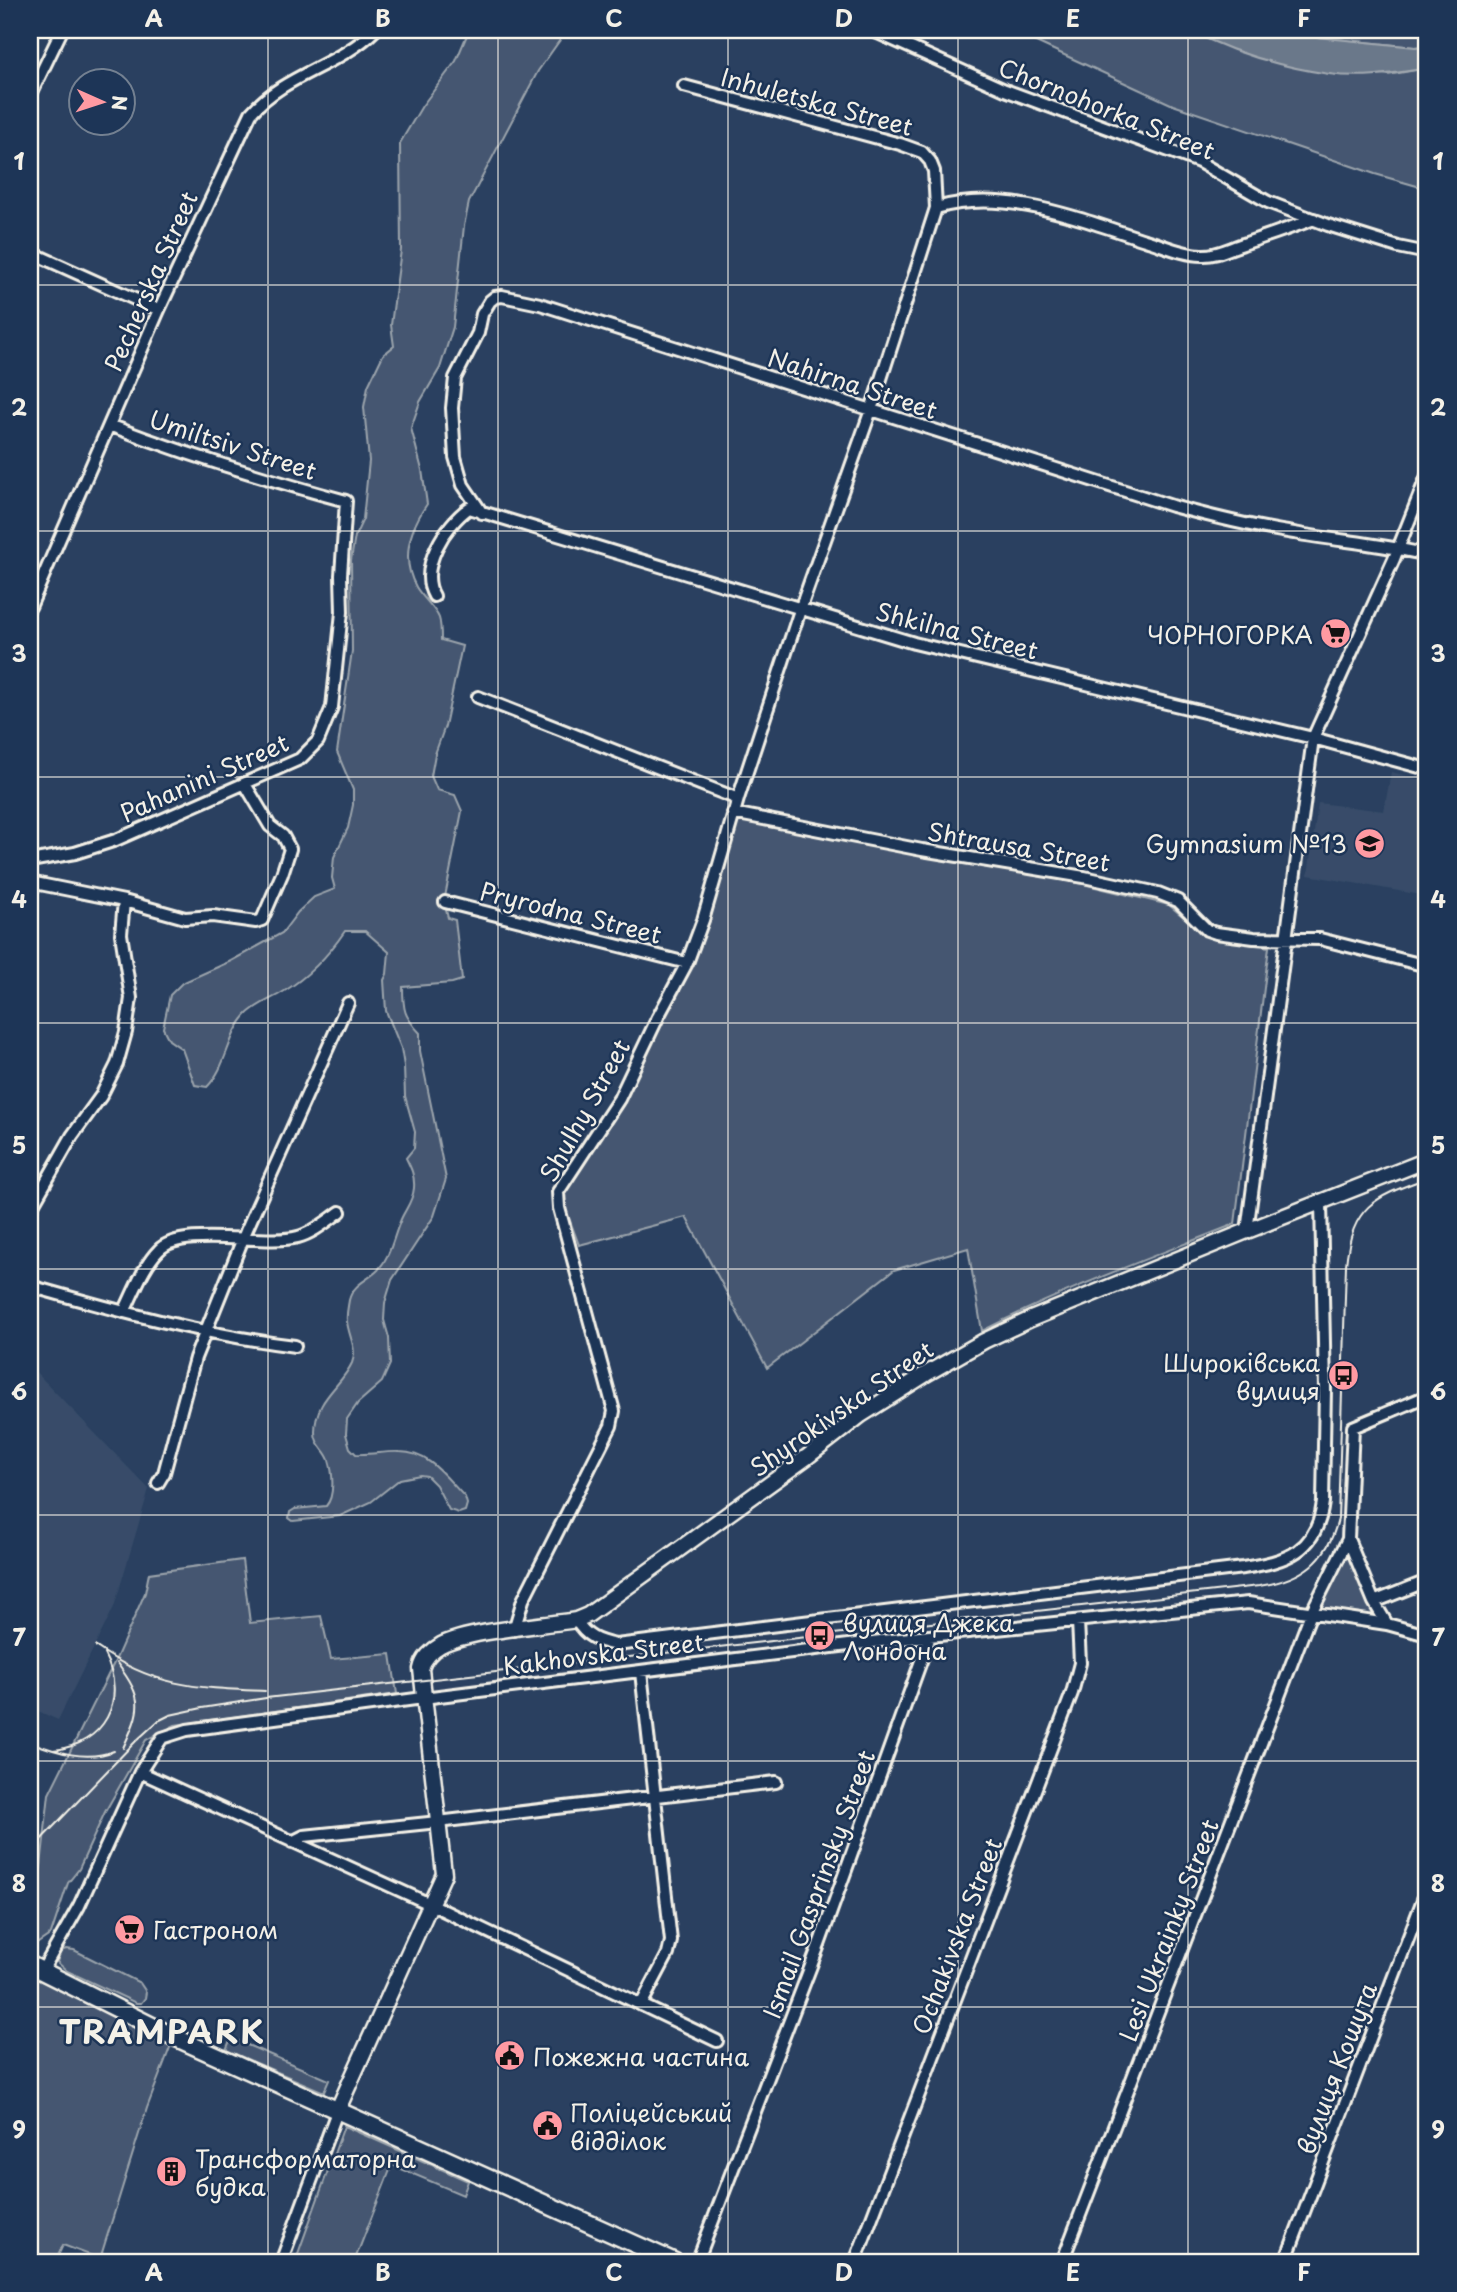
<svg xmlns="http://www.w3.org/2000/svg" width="1457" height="2292" font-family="'Playpen Sans',sans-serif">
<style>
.built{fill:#374c69}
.green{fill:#445771;stroke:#9ca4ac;stroke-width:2}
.water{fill:#6a788a;stroke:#a1a8b0;stroke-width:2}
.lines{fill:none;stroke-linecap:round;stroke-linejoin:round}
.street-casing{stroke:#f4f1e8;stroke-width:16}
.secondary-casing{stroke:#f4f1e8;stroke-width:19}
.primary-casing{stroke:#f4f1e8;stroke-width:21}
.street{stroke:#1d3557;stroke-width:10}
.secondary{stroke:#1d3557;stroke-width:14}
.primary{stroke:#1d3557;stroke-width:16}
.tram{stroke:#f4f1e8;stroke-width:2}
.grid{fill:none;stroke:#f4f1e8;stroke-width:2;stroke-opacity:0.55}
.labels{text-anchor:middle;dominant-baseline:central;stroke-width:5;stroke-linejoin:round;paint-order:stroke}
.street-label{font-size:24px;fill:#f4f1e8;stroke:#1d3557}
.poi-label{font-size:24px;fill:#f4f1e8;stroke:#1d3557;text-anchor:start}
.district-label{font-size:32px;font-weight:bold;letter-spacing:2px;fill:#f4f1e8;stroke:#1d3557}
.neatline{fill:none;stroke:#f4f1e8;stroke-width:2.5}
.grid-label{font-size:23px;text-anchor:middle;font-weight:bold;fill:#f4f1e8}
</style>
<rect width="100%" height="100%" fill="#2a4060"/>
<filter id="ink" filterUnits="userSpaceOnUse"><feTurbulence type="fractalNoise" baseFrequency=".0143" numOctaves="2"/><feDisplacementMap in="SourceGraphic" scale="14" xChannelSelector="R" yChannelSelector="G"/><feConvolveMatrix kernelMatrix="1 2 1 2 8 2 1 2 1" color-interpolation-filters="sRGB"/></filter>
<g filter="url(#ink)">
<!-- built -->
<path class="built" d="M 1391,772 L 1427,781 L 1427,896 L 1308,875 L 1318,803 L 1384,811 Z
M 30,1366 L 149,1489 L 114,1607 L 58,1720 L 38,1711 L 30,1730 Z"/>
<!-- green -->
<path class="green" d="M 469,30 L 567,30 L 538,71 L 469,202 L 464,226 L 453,327 L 440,368 L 420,402 L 411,428 L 422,470 L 427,504 C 410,529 400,558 416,587 C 421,596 436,609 439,618 C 441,624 441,633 441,640 L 462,646 L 445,726 L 435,754 L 431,776 L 437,790 L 455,795 L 462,811 L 444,902 L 448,918 L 455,920 L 462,980 L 452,983 L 403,987 C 403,1010 404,1016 420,1033 L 420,1051 L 446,1179 L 434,1216 L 392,1280 L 385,1303 L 384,1320 L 389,1338 L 390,1364 L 382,1382 L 358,1403 L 347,1419 L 346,1434 L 350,1448 L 356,1454 C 371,1455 385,1451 400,1452 C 430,1452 446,1478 465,1497 L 467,1504 L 465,1511 L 459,1513 L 449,1510 L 436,1485 L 427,1476 L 420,1475 L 400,1479 L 371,1502 L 340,1516 L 293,1521 L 289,1518 L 290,1512 L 295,1509 L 326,1506 C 335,1496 333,1473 329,1460 C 325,1449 315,1445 315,1432 C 315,1398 341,1387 352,1363 C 358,1349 348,1335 347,1321 C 346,1314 348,1307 349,1300 C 353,1284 367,1281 378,1270 C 392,1254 393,1236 402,1217 C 407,1207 413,1200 414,1188 C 415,1176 411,1168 406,1158 L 414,1148 L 415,1132 L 405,1096 L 404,1066 L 401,1048 L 386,1011 L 384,980 L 387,974 L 389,952 L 365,931 L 345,931 C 328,956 309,976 283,992 C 272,999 255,1005 246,1015 C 227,1036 227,1067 207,1087 L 195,1085 L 182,1049 L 169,1040 L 163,1028 L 170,995 L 182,983 L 231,961 L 282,933 L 298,912 L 314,897 L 335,889 L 332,878 L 334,857 L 348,828 L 353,805 L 353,790 L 337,752 L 352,651 L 351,560 L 355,536 L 363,519 L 369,461 L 364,407 L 368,386 L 383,355 L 394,346 L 391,325 L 401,250 L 400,143 L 422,106 L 456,61 Z
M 1010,30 L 1189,30 L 1201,36 L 1388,75 L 1427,68 L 1427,182 L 1424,188 L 1375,174 L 1173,105 Z
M 1273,30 L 1427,30 L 1427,46 L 1415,47 L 1296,35 Z
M 737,819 L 1083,884 L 1169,905 L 1209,938 L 1269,947 L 1235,1224 C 1150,1258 1064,1289 982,1331 L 968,1248 L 894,1270 L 767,1368 L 686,1217 L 579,1245 L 565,1207 L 564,1192 L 625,1100 L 660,1021 Z
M 1348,1539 L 1387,1624 L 1311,1613 Z
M 242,1560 L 250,1623 L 321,1616 L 331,1659 L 391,1654 L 397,1694 L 175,1725 L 146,1740 L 105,1812 L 79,1869 L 68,1883 L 51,1934 L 38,1943 L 30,1943 L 30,1898 L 36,1886 L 41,1866 L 49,1794 L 115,1661 L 145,1593 L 149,1573 Z
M 66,1949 L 74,1950 L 140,1983 L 146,1992 L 145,1998 L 141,2003 L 136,2003 L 67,1971 L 57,1962 L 61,1951 Z
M 30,1965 L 174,2037 L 147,2108 L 100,2259 L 63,2245 L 55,2262 L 30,2262 Z
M 231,2038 L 329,2080 L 324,2092 L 226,2050 Z
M 344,2126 L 468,2181 L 463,2195 L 392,2165 L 354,2262 L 295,2262 Z"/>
<!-- water -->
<path class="water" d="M 1189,30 L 1273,30 L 1296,35 L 1415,47 L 1427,46 L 1427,68 C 1396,73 1362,79 1329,74 C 1282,67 1231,52 1189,30 Z"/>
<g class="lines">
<defs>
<path id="street" d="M 871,30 L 1005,90 L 1199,162 L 1268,202 L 1328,225 L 1398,247 L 1427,253
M 30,96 L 62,30
M 936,208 C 1006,188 1079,219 1145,240 C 1163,245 1183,255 1202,255 C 1216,256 1230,248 1243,244 C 1267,236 1290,228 1314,219
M 30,252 L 159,310
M 482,513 L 463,485 L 455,457 L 452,408 L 455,378 L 478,333 L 482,314 L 490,301 L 495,297 L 502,296 L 540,304 L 1172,506 C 1213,517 1253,527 1294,533 C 1338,541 1383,544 1427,555
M 434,596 C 418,568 445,525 469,508 L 914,643 L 1313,738 L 1427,769
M 30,607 L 159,310 L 251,113 C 285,74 339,66 375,30
M 478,697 L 738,799
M 733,813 L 922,850 L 1084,877 L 1158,893 L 1178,901 L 1207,930 L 1216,933 L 1254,938 L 1320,939 L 1427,966
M 30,861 L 75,853 L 116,840 L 300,759 L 318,741 L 332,707 L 342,612 L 341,575 L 346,501 C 265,479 187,455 109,425
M 30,882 L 124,901 L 185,918 L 213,916 L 256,922 L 262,920 L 282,874 L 290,849 L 283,836 L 270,826 L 245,784
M 445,902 L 687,963
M 30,1210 L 72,1136 L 101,1096 L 117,1064 L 126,1032 L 131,998 L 121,934 L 124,901
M 1247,1231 L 1313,738 L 1394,559 L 1427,476
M 30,1286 C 117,1311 205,1335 295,1346
M 124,1312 C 134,1292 143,1266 159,1250 C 181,1226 264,1246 298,1237 C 313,1233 327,1221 340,1212
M 158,1483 L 164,1473 L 195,1358 L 246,1231 L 348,1003
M 1374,1602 L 1427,1581
M 576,1620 C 586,1637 597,1641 616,1645 L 1243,1568 C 1287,1561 1317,1552 1323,1502 L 1325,1389 L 1321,1202
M 1387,1624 L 1374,1602 L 1348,1539 L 1353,1427 L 1427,1396
M 514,1630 L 523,1600 L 611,1426 L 614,1411 L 559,1208 L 558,1192 L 619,1099 L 658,1017 L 687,963 L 703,920 L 738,799 L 800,610 L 871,410 L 936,208 L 934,171 L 930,161 L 922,152 L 900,144 L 684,86
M 140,1772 L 432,1905 L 717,2041
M 292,1842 L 304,1836 L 438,1822 L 776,1782
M 42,1971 L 79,1906 L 140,1772 L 162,1738 L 187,1730 L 423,1698 L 881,1641 L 1248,1603 L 1387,1624 L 1427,1635
M 641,2005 L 668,1954 L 671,1941 L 641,1672
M 281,2262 L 338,2109
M 697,2262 L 819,1945 L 930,1636
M 855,2262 L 1072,1693 L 1080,1663 L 1078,1621
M 1062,2262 L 1311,1613 L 1348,1539
M 1285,2262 L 1427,1889"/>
<path id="secondary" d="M 338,2109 L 444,1874 L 421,1669 C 423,1659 432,1650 441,1645 C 471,1630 540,1626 576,1620 L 588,1615 L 807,1457 L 861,1415 L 926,1374 L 984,1341 L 1031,1319 L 1247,1231 L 1427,1160"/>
<path id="primary" d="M 30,1965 L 174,2037 L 675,2262"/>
</defs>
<!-- street casing -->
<use href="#street" class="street-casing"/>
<!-- secondary casing -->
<use href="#secondary" class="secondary-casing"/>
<!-- primary casing -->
<use href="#primary" class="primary-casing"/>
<!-- street -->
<use href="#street" class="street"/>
<!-- secondary -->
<use href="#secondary" class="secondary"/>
<!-- primary -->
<use href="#primary" class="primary"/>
<!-- tram -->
<path class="tram" d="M 95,1646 C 153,1687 196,1688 265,1691
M 117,1663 C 144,1700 142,1707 123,1748
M 30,1742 C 56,1752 86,1762 114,1751
M 53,1750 C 104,1745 129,1700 104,1654
M 30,1756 C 38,1786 44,1811 30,1840
M 30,1851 L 136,1741 L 158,1721 L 170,1715 L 202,1708 L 266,1698 L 1259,1586 C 1301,1580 1328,1561 1338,1519 L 1346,1265 C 1352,1204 1376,1197 1427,1178"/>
</g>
</g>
<!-- grid -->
<path class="grid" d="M 268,30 L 268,2262M 498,30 L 498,2262M 728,30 L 728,2262M 958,30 L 958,2262M 1188,30 L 1188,2262M 30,285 L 1427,285M 30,531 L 1427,531M 30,777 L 1427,777M 30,1023 L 1427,1023M 30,1269 L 1427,1269M 30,1515 L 1427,1515M 30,1761 L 1427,1761M 30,2007 L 1427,2007"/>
<!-- icons -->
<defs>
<symbol id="supermarket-disc" viewBox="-11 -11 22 22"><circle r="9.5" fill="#ff9aa2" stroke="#1d3557"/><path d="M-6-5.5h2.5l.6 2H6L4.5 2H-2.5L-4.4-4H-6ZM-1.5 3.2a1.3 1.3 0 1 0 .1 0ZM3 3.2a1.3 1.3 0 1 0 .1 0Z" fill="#111"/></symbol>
<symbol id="school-disc" viewBox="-11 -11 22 22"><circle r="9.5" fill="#ff9aa2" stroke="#1d3557"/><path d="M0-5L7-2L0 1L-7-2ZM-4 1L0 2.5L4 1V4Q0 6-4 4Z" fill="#111"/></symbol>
<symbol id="bus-disc" viewBox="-11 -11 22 22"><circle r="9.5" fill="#ff9aa2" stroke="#1d3557"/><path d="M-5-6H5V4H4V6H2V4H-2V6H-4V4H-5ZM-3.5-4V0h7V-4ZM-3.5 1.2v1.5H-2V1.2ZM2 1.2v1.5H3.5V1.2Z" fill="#111"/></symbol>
<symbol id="civic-disc" viewBox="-11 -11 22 22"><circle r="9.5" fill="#ff9aa2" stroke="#1d3557"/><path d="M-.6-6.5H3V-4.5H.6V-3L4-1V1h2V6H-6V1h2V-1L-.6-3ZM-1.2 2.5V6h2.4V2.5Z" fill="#111"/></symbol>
<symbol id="building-disc" viewBox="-11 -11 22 22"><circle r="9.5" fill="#ff9aa2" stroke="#1d3557"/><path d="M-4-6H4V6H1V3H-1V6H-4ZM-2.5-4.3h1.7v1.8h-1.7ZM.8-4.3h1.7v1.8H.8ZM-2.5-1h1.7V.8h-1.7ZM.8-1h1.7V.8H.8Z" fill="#111"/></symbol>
</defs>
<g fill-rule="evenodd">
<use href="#supermarket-disc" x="1318" y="616" width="35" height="35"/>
<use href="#school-disc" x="1352" y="826" width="35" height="35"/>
<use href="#bus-disc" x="1326" y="1358" width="35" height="35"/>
<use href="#bus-disc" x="802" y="1618" width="35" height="35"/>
<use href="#supermarket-disc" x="112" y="1912" width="35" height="35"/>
<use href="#civic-disc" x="492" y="2038" width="35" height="35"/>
<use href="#civic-disc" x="530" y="2108" width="35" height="35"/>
<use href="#building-disc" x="154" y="2154" width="35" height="35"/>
</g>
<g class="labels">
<!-- street labels -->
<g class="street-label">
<text transform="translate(817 101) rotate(15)">Inhuletska Street</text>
<text transform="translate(1107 108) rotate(22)">Chornohorka Street</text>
<text transform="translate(150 281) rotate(-66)">Pecherska Street</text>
<text transform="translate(853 383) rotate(18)">Nahirna Street</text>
<text transform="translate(233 444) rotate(18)">Umiltsiv Street</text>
<text transform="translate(957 630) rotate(14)">Shkilna Street</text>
<text transform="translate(204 777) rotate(-24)">Pahanini Street</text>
<text transform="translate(1019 846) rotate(10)">Shtrausa Street</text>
<text transform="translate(571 912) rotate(14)">Pryrodna Street</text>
<text transform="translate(584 1110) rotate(-61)">Shulhy Street</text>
<text transform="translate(841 1408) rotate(-35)">Shyrokivska Street</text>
<text transform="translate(603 1653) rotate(-7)">Kakhovska Street</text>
<text transform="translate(818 1884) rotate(-70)">Ismail Gasprinsky Street</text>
<text transform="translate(1168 1930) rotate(-69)">Lesi Ukrainky Street</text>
<text transform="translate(956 1936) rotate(-69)">Ochakivska Street</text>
<text transform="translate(1336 2068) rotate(-69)">вулиця Кошута</text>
</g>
<!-- poi labels -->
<g class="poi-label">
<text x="1313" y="634" text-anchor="end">ЧОРНОГОРКА</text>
<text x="1347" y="843" text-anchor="end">Gymnasium №13</text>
<text x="1320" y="1362" text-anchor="end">Широківська<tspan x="1320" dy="28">вулиця</tspan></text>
<text x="843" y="1622">вулиця Джека<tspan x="843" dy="28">Лондона</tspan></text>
<text x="153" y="1929">Гастроном</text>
<text x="533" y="2056">Пожежна частина</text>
<text x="570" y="2112">Поліцейський<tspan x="570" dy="28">відділок</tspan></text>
<text x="195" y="2158">Трансформаторна<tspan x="195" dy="28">будка</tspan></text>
</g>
<!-- district labels -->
<g class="district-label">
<text x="162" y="2031">TRAMPARK</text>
</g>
</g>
<!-- margin -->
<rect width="1457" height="2292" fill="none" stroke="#1d3557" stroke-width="77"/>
<!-- north arrow -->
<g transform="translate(102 102) rotate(93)"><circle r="33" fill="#1d3557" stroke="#738091" stroke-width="2"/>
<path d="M0-5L12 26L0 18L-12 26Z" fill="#ff9aa2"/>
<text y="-10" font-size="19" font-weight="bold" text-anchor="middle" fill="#f4f1e8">N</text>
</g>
<rect x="38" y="38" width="1380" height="2216" class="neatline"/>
<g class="grid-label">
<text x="154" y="27">A</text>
<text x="383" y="27">B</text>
<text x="614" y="27">C</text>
<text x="844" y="27">D</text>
<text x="1073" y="27">E</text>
<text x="1304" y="27">F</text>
<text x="19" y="170">1</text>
<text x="1438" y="170">1</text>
<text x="19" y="416">2</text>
<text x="1438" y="416">2</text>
<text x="19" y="662">3</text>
<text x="1438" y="662">3</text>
<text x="19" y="908">4</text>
<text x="1438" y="908">4</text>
<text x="19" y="1154">5</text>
<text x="1438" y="1154">5</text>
<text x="19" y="1400">6</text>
<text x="1438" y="1400">6</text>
<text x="19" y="1646">7</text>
<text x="1438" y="1646">7</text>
<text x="19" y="1892">8</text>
<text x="1438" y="1892">8</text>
<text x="19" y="2138">9</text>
<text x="1438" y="2138">9</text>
<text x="154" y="2281">A</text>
<text x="383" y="2281">B</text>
<text x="614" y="2281">C</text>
<text x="844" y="2281">D</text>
<text x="1073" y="2281">E</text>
<text x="1304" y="2281">F</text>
</g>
</svg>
